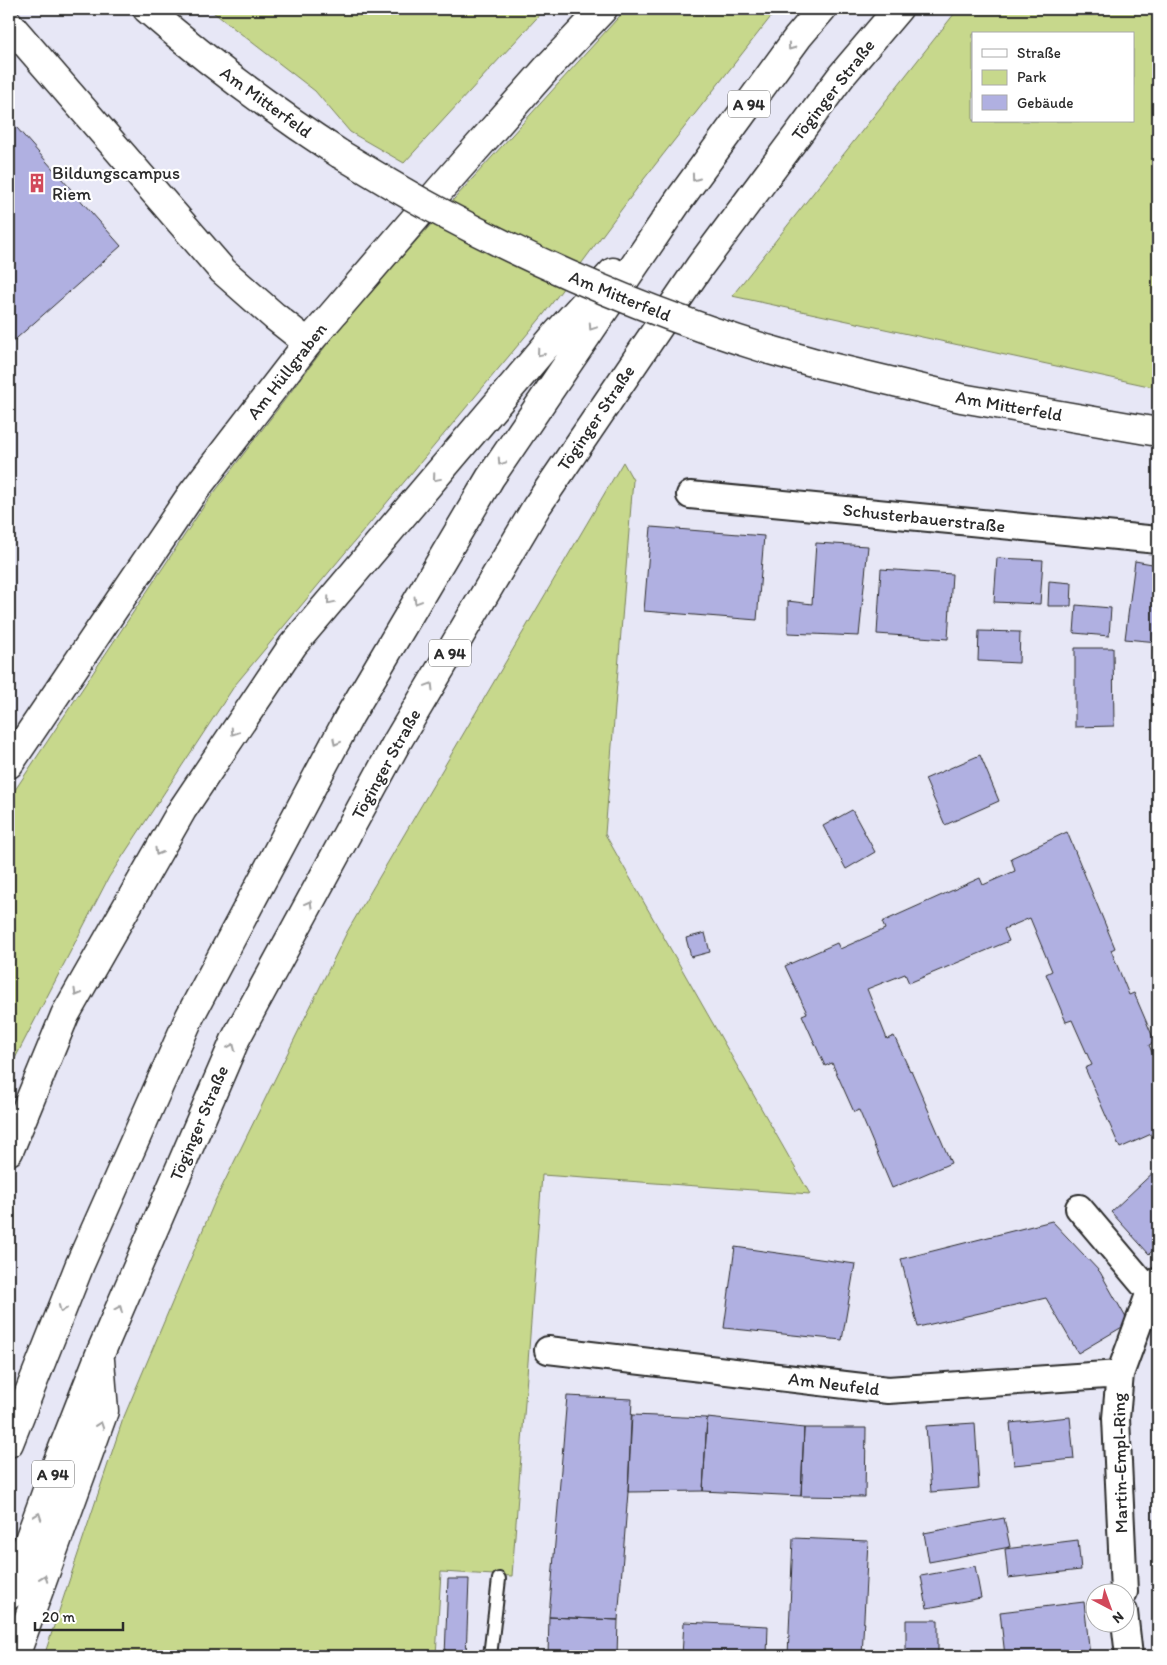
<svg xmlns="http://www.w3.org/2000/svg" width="1167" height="1665" font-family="Itim,sans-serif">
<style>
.green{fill:#c7d88c;stroke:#79825c;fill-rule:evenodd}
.building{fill:#b0b0e1;stroke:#2b2b2b}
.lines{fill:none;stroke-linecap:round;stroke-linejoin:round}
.service-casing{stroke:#2b2b2b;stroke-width:16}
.minor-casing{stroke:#2b2b2b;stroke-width:30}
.tertiary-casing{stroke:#2b2b2b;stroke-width:31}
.secondary-casing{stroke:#2b2b2b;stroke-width:31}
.motorway-casing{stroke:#2b2b2b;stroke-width:31}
.service{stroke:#fff;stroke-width:12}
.minor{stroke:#fff;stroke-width:26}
.tertiary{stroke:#fff;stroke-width:28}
.secondary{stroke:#fff;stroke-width:28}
.motorway{stroke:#fff;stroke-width:28}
.tertiary-bridge-casing{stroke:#2b2b2b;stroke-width:31;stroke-linecap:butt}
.tertiary-bridge{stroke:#fff;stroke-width:28}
.oneway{stroke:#a0a0a0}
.labels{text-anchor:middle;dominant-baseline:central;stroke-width:4.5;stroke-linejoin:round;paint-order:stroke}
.shield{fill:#fff;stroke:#6b6b6b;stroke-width:1}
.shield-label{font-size:16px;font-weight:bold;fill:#2b2b2b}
.street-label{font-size:18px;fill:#2b2b2b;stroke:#fff}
.poi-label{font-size:18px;fill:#2b2b2b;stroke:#fff;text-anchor:start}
</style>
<rect width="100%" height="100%" fill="#e7e7f6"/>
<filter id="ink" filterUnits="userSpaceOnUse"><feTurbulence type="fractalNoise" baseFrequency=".02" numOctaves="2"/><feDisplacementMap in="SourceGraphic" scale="10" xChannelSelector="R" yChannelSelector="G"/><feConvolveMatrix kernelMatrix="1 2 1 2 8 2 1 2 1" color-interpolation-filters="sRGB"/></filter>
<g filter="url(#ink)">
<!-- green -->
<path class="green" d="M 209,9 L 545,9 L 404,163 L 350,132 L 315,91 Z
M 626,9 L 777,9 L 644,179 L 544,314 L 235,685 L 109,877 L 9,1070 L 9,799 L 204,506 L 350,314 Z
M 958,9 L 1158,9 L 1158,388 L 732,296 ZM 973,34 L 1133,34 L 1133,121 L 973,121 Z
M 623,462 L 633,480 L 605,834 L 810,1194 L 542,1175 L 512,1576 L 441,1572 L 436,1656 L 44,1656 L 123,1419 L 215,1201 L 347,932 Z"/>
<!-- building -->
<path class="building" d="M 9,119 L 121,246 L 9,345 Z
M 651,527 L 764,536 L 757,620 L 644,611 Z
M 816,543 L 868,546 L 859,636 L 788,633 L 788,601 L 812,604 Z
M 997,558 L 1043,560 L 1040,604 L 994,602 Z
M 1135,561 L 1158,565 L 1158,642 L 1125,639 Z
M 881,569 L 952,574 L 948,639 L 877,634 Z
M 1049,581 L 1072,583 L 1071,606 L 1048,606 Z
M 1076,605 L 1111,608 L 1109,636 L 1074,633 Z
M 979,631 L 1020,632 L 1019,663 L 978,661 Z
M 1075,648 L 1113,648 L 1114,726 L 1075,727 Z
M 980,755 L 999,801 L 945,825 L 925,779 Z
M 852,810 L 875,852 L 846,869 L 823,826 Z
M 1067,832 L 1115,948 L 1111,950 L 1129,995 L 1134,993 L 1155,1042 L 1149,1045 L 1158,1066 L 1158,1131 L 1120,1148 L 1085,1068 L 1092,1065 L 1072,1020 L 1066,1022 L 1046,974 L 1052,971 L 1030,918 L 1004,929 L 1009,941 L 909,983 L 905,974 L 867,989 L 887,1039 L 894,1036 L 910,1071 L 911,1070 L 951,1163 L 892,1188 L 859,1110 L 854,1112 L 832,1063 L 825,1066 L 802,1015 L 807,1013 L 785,966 L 837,943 L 840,949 L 885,929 L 882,922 L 980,878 L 983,885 L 1015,871 L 1011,858 Z
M 705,933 L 710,952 L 691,957 L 686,938 Z
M 1158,1168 L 1158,1246 L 1149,1254 L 1111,1212 Z
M 1052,1221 L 1100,1272 L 1129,1323 L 1078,1353 L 1046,1298 L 918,1327 L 901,1259 Z
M 735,1247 L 855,1264 L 842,1340 L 724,1328 Z
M 567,1396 L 632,1399 L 628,1492 L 618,1620 L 549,1617 Z
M 632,1415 L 707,1418 L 703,1491 L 628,1492 Z
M 1070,1417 L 1074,1459 L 1014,1465 L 1010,1423 Z
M 707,1418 L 804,1428 L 801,1496 L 703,1491 Z
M 975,1423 L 979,1488 L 931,1492 L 926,1426 Z
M 804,1428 L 866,1428 L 865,1497 L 801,1496 Z
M 1004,1518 L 1010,1547 L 929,1562 L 924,1533 Z
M 793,1538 L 868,1541 L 862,1656 L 788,1656 Z
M 1078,1540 L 1081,1570 L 1008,1578 L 1005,1549 Z
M 975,1566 L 981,1598 L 927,1608 L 921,1576 Z
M 448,1579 L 469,1579 L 466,1656 L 445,1656 Z
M 1084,1602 L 1090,1656 L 1005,1656 L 1000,1612 Z
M 549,1617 L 618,1620 L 617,1656 L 548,1656 Z
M 906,1620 L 938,1620 L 938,1656 L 906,1656 Z
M 684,1622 L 768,1626 L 767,1656 L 682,1656 Z"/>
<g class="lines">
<defs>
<path id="service" d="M 490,1656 L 499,1579"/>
<path id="minor" d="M 690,495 L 1158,540
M 1079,1208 L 1150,1292
M 548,1350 L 888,1390 L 1120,1374
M 1124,1592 L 1116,1418 L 1120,1374 L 1150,1292 L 1158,1281
M 1124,1612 L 1129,1656"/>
<path id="tertiary" d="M 147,9 C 208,62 272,110 340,154
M 9,24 L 223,271 L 274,316 L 308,343
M 770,350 L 823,365 L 961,398 L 1158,432"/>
<path id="secondary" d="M 9,764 L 191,495 L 308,343 L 443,186 L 548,67 L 603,9"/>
<path id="motorway" d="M 9,1151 L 65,1015 L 182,810 L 293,645 L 551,340 L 613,272
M 9,1443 L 80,1264 L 190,1016 L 350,715 L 490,478 L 679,200 L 798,37 L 822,9
M 9,1595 L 54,1471 L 100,1354 L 236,1038 L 397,742 L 537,506 L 700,266 L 842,75 L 898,9
M 15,1656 L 104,1411 L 100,1360"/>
</defs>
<!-- service casing -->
<use href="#service" class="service-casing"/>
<!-- minor casing -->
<use href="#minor" class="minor-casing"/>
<!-- tertiary casing -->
<use href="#tertiary" class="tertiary-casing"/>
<!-- secondary casing -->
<use href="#secondary" class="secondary-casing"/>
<!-- motorway casing -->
<use href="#motorway" class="motorway-casing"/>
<!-- service -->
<use href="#service" class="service"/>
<!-- minor -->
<use href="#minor" class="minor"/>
<!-- tertiary -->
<use href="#tertiary" class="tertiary"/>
<!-- secondary -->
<use href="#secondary" class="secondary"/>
<!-- motorway -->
<use href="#motorway" class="motorway"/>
<defs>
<path id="tertiary-bridge" d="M 340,154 C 374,174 407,195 442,213 C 547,269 656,315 770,350"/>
</defs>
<!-- tertiary-bridge casing -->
<use href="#tertiary-bridge" class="tertiary-bridge-casing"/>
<!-- tertiary-bridge -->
<use href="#tertiary-bridge" class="tertiary-bridge"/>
</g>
<!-- one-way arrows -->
<defs><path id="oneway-chevron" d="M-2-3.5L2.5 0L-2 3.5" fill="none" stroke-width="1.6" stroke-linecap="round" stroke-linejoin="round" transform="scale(1.25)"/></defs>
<g class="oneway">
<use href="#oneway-chevron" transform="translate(791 47) rotate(126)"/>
<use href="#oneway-chevron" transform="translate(695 178) rotate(126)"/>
<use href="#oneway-chevron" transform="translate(592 327) rotate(124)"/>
<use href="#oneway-chevron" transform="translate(540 353) rotate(130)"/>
<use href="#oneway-chevron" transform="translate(501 462) rotate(124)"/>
<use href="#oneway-chevron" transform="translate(436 478) rotate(130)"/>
<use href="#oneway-chevron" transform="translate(330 601) rotate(130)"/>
<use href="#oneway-chevron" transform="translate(417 601) rotate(121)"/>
<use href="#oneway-chevron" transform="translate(430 686) rotate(-59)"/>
<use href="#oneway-chevron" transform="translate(234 732) rotate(124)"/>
<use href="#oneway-chevron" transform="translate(336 742) rotate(118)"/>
<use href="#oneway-chevron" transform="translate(158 852) rotate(120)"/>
<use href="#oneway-chevron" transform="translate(309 904) rotate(-61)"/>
<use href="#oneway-chevron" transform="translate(77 993) rotate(120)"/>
<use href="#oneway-chevron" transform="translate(232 1047) rotate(-67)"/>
<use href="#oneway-chevron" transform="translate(62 1309) rotate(112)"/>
<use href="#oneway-chevron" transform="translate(119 1309) rotate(-67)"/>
<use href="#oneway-chevron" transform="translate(100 1425) rotate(-71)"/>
<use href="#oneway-chevron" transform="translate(38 1516) rotate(-70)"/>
<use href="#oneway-chevron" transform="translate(44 1578) rotate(-70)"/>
</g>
</g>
<!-- icons -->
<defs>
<symbol id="building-bare" viewBox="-9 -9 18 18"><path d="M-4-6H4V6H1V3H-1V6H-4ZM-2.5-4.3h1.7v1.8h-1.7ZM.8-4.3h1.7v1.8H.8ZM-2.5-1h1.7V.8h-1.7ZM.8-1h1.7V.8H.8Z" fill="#d1495b" stroke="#fff" stroke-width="2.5" paint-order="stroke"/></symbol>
</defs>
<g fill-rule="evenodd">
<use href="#building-bare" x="23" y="169" width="28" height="28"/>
</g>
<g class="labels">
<!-- shield labels -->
<g class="shield">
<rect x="728" y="90.5" width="42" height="27" rx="4"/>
<rect x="429" y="639.5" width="42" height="27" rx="4"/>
<rect x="32" y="1460.5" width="42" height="27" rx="4"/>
</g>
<g class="shield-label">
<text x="749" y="104">A 94</text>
<text x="450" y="653">A 94</text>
<text x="53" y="1474">A 94</text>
</g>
<!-- street labels -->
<g class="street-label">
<text transform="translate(833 90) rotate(-52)">Töginger Straße</text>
<text transform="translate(266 102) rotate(36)">Am Mitterfeld</text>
<text transform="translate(620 296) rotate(22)">Am Mitterfeld</text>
<text transform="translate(287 371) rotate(-52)">Am Hüllgraben</text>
<text transform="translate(1009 406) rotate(10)">Am Mitterfeld</text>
<text transform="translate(596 418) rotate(-56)">Töginger Straße</text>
<text transform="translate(924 518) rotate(6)">Schusterbauerstraße</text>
<text transform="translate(386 764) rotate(-61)">Töginger Straße</text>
<text transform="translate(199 1123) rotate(-67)">Töginger Straße</text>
<text transform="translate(834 1384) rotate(7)">Am Neufeld</text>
<text transform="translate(1120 1463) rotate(-91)">Martin-Empl-Ring</text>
</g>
<!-- poi labels -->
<g class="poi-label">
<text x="52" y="173">Bildungscampus<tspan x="52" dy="21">Riem</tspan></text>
</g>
</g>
<!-- margin -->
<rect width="1167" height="1665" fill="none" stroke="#fff" stroke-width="30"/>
<rect x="15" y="15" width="1137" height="1635" fill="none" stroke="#2b2b2b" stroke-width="2" filter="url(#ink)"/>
<!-- legend -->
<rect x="972" y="32" width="162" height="90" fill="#ffffff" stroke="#aaaaaa"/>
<rect x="982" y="49" width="25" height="8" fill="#ffffff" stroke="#aaaaaa"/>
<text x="1017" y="58" font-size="15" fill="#2b2b2b">Straße</text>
<rect x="982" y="70" width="25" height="15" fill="#c7d88c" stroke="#aaaaaa"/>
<text x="1017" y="82" font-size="15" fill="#2b2b2b">Park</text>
<rect x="982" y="95" width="25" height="15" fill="#b0b0e1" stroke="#aaaaaa"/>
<text x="1017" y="108" font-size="15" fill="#2b2b2b">Gebäude</text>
<!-- north arrow -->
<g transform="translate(1110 1608) rotate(139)"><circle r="24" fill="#ffffff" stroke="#aaaaaa"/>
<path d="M0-4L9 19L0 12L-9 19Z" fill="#d1495b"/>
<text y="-8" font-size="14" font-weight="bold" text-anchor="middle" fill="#2b2b2b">N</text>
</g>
<!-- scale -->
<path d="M35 1622v8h88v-8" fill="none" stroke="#2b2b2b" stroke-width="2.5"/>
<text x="42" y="1622" font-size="15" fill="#2b2b2b" stroke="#ffffff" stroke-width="4" paint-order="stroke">20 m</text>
</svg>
